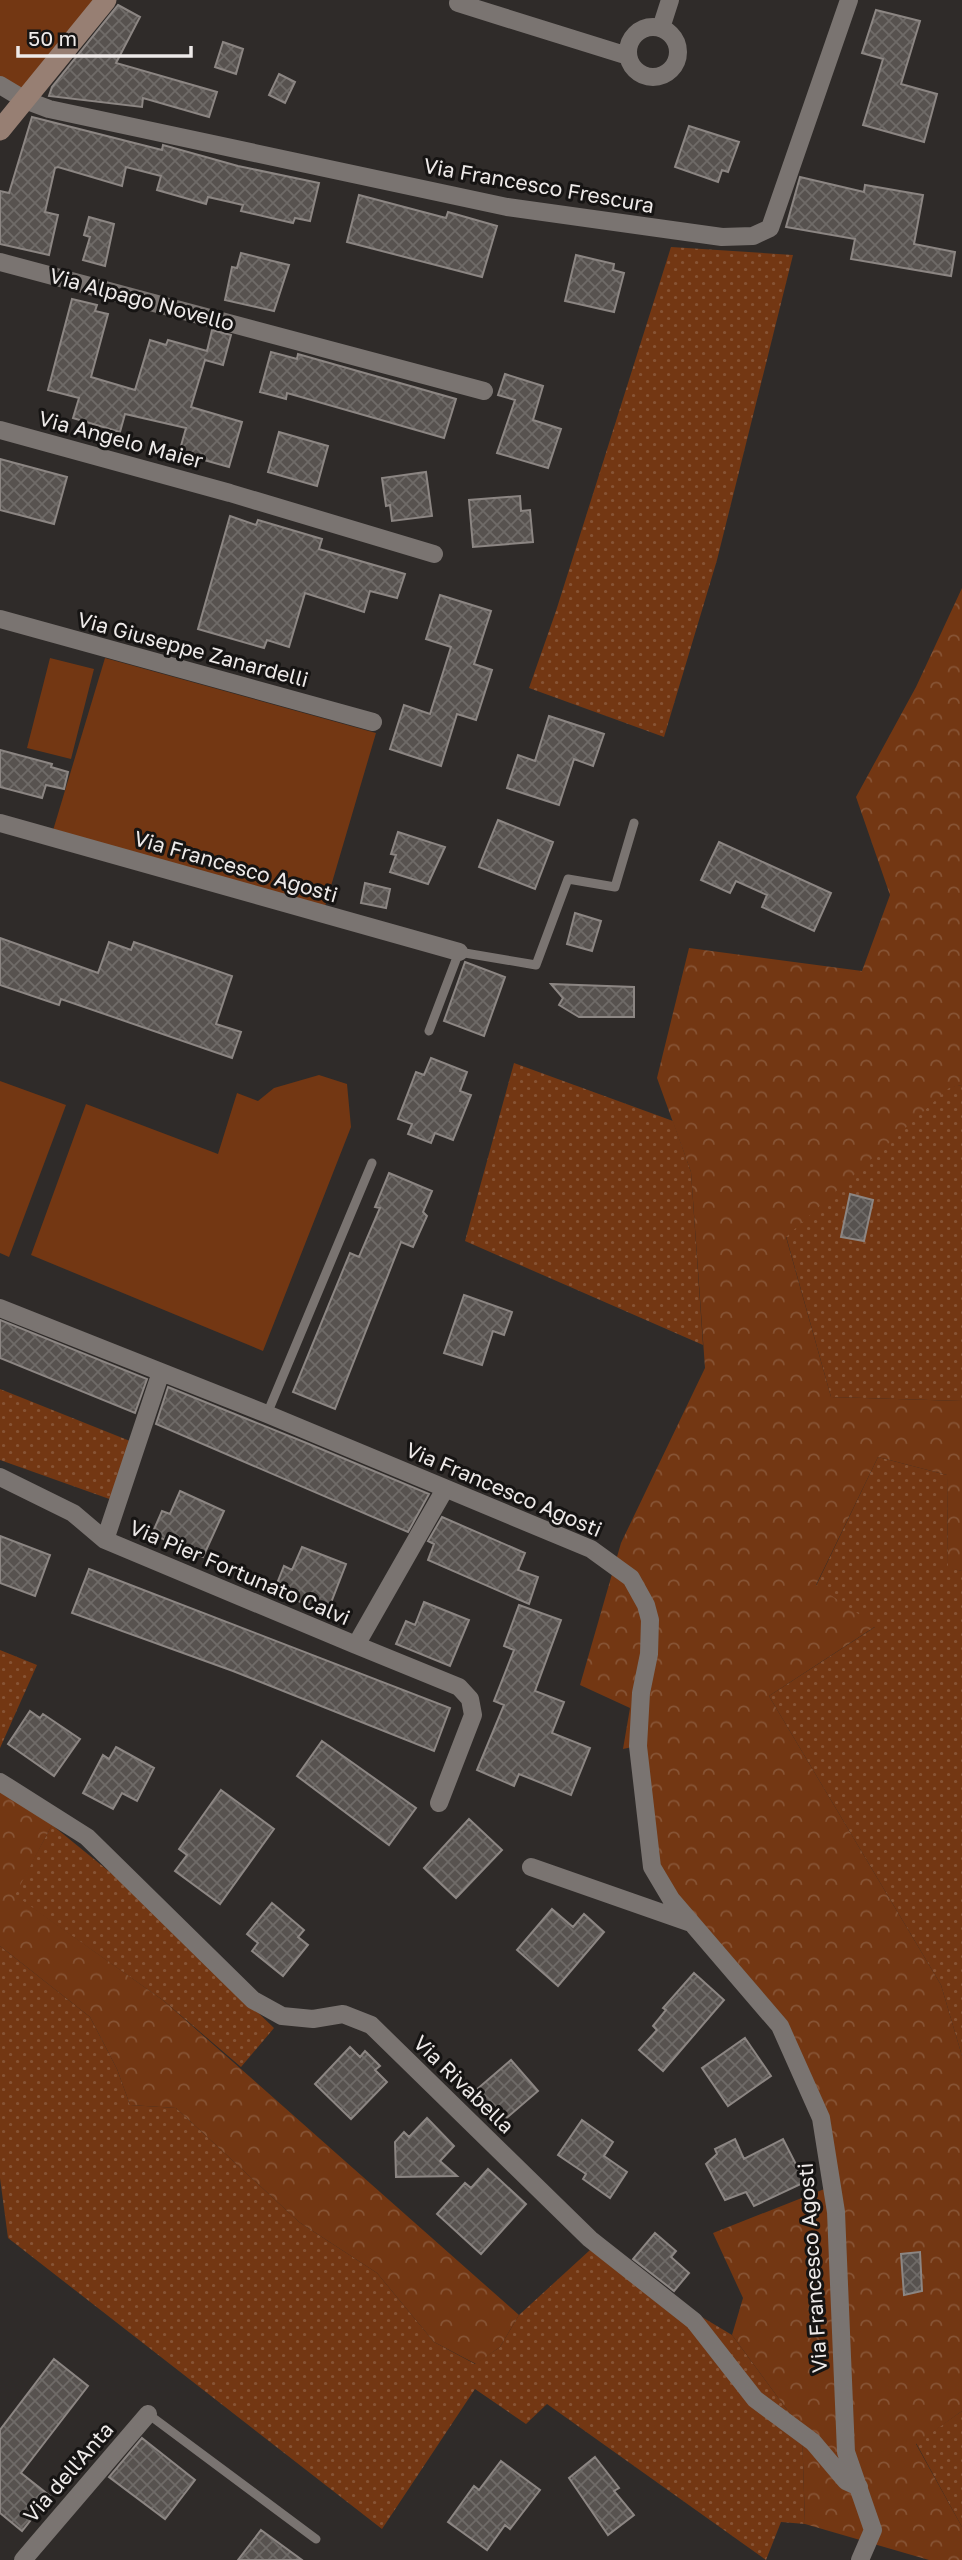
<svg xmlns="http://www.w3.org/2000/svg" width="962" height="2560" font-family="'Golos Text',sans-serif">
<style>
.grass{fill:url(#grass-dots)}
.forest{fill:url(#forest-crowns)}
.park{fill:#733713}
.building{fill:url(#building-cross-hatch);stroke:#8c8683;stroke-width:2}
.lines{fill:none;stroke-linecap:round;stroke-linejoin:round}
.lane{stroke:#7a7471;stroke-width:9}
.street{stroke:#7a7471;stroke-width:18}
.secondary{stroke:#977f73;stroke-width:21}
.labels{text-anchor:middle;dominant-baseline:central;stroke-width:6;stroke-linejoin:round;paint-order:stroke}
.street-label{font-size:21px;fill:#eeeae9;stroke:#161413}
</style>
<defs>
<pattern id="grass-dots" width="8" height="8" patternUnits="userSpaceOnUse" patternTransform="scale(1.75)"><rect width="8" height="8" fill="#733713"/><path d="M2 2h.1M6 6h.1" fill="none" stroke="#875435" stroke-width="1.8" stroke-linecap="round"/></pattern>
<pattern id="forest-crowns" width="20" height="18" patternUnits="userSpaceOnUse" patternTransform="scale(1.75)"><rect width="20" height="18" fill="#733713"/><path d="M2 6a3 3 0 1 1 6 0M12 15a3 3 0 1 1 6 0" fill="none" stroke="#875435"/></pattern>
<pattern id="building-cross-hatch" width="8" height="8" patternUnits="userSpaceOnUse" patternTransform="scale(1.75)"><rect width="8" height="8" fill="#57524f"/><path d="M0 0l8 8M0 8l8-8" fill="none" stroke="#6f6b68"/></pattern>
</defs>
<rect width="100%" height="100%" fill="#2f2b29"/>
<!-- grass -->
<path class="grass" d="M 671,247 L 793,255 L 717,560 L 664,737 L 529,688 L 556,611 Z
M 514,1063 L 673,1121 L 691,1172 L 703,1345 L 465,1241 Z
M 962,1085 L 962,1401 L 831,1397 L 786,1236 L 949,1087 Z
M 0,1389 L 135,1443 L 115,1501 L 0,1460 Z
M 878,1457 L 947,1475 L 948,1567 L 962,1571 L 962,2056 L 941,1985 L 769,1696 L 875,1627 L 816,1586 Z
M 0,1650 L 37,1665 L 0,1748 Z
M 52,1825 L 127,1886 L 274,2028 L 241,2067 L 164,2001 L 14,1895 Z
M 0,1946 L 90,2017 L 117,2069 L 130,2105 L 176,2108 L 299,2222 L 377,2273 L 434,2342 L 475,2364 L 500,2347 L 519,2315 L 590,2250 L 732,2335 L 802,2430 L 805,2524 L 781,2522 L 766,2560 L 547,2404 L 526,2424 L 475,2389 L 382,2529 L 8,2238 L 0,2178 Z
M 962,2411 L 962,2527 L 916,2443 Z"/>
<!-- forest -->
<path class="forest" d="M 962,588 L 962,1085 L 949,1088 L 786,1237 L 831,1397 L 962,1401 L 962,1571 L 948,1568 L 947,1475 L 878,1457 L 816,1585 L 876,1626 L 769,1696 L 941,1985 L 962,2056 L 962,2411 L 916,2444 L 962,2527 L 962,2560 L 929,2560 L 805,2524 L 802,2430 L 732,2335 L 743,2298 L 713,2233 L 837,2184 L 783,2020 L 660,1883 L 637,1746 L 623,1749 L 630,1708 L 580,1685 L 621,1543 L 705,1368 L 691,1172 L 657,1078 L 689,948 L 862,971 L 890,895 L 856,797 L 916,687 Z
M 0,1791 L 52,1825 L 15,1895 L 164,2001 L 519,2315 L 500,2347 L 476,2364 L 434,2342 L 377,2273 L 299,2222 L 176,2108 L 130,2105 L 117,2069 L 90,2017 L 0,1946 Z"/>
<!-- park -->
<path class="park" d="M 0,0 L 97,0 L 23,91 L 0,84 Z
M 50,658 L 94,669 L 71,759 L 27,748 Z
M 105,658 L 376,733 L 321,920 L 51,837 Z
M 319,1075 L 347,1084 L 351,1127 L 263,1351 L 31,1255 L 86,1104 L 218,1154 L 237,1093 L 258,1101 L 274,1088 Z
M 0,1081 L 66,1105 L 9,1257 L 0,1253 Z"/>
<!-- building -->
<path class="building" d="M 118,5 L 140,17 L 116,63 L 217,92 L 209,117 L 143,98 L 142,107 L 49,96 L 52,87 Z
M 876,10 L 920,21 L 901,84 L 937,94 L 924,142 L 863,125 L 883,59 L 862,53 Z
M 223,42 L 243,49 L 236,74 L 215,67 Z
M 279,74 L 295,82 L 285,103 L 269,95 Z
M 32,117 L 162,150 L 163,145 L 238,166 L 319,183 L 310,221 L 295,218 L 293,223 L 241,211 L 243,205 L 208,197 L 206,204 L 157,190 L 161,176 L 126,167 L 122,186 L 58,167 L 55,168 L 45,212 L 58,215 L 49,255 L 0,244 L 0,191 L 9,193 Z
M 689,126 L 739,142 L 728,172 L 722,170 L 718,182 L 675,167 Z
M 800,177 L 864,192 L 865,185 L 923,195 L 914,244 L 955,252 L 951,276 L 851,259 L 855,239 L 786,227 Z
M 359,195 L 446,218 L 448,212 L 497,226 L 482,277 L 347,242 Z
M 89,217 L 114,224 L 105,266 L 83,260 L 90,237 L 84,235 Z
M 241,253 L 289,265 L 274,311 L 225,300 L 232,267 L 237,268 Z
M 576,255 L 614,264 L 613,270 L 624,273 L 614,312 L 565,301 Z
M 72,299 L 97,305 L 95,311 L 108,314 L 91,377 L 135,390 L 150,340 L 166,345 L 168,340 L 207,351 L 212,330 L 231,335 L 223,365 L 205,360 L 191,407 L 242,422 L 229,467 L 179,453 L 186,428 L 125,414 L 120,432 L 73,418 L 79,398 L 48,390 Z
M 271,352 L 297,359 L 298,354 L 456,399 L 444,438 L 287,393 L 286,399 L 260,392 Z
M 505,374 L 543,386 L 533,420 L 561,429 L 548,468 L 497,453 L 515,400 L 498,395 Z
M 279,432 L 328,446 L 317,486 L 268,472 Z
M 0,459 L 67,477 L 54,524 L 0,510 Z
M 426,472 L 432,516 L 392,521 L 390,505 L 386,506 L 382,478 Z
M 520,496 L 521,511 L 530,510 L 533,542 L 473,547 L 469,500 Z
M 230,516 L 256,525 L 258,520 L 322,539 L 319,549 L 405,574 L 397,598 L 370,591 L 364,612 L 305,593 L 289,647 L 267,640 L 264,648 L 198,629 Z
M 440,595 L 491,611 L 474,664 L 492,670 L 476,720 L 457,714 L 441,766 L 390,749 L 404,705 L 430,714 L 451,647 L 426,639 Z
M 549,716 L 604,734 L 593,766 L 574,759 L 559,805 L 507,788 L 518,755 L 535,761 Z
M 0,750 L 52,764 L 51,767 L 68,772 L 64,789 L 46,785 L 42,798 L 0,787 Z
M 498,820 L 553,842 L 535,889 L 479,867 Z
M 398,832 L 445,847 L 428,884 L 390,872 L 396,855 L 391,854 Z
M 719,842 L 831,893 L 814,931 L 762,907 L 767,895 L 736,881 L 730,893 L 701,880 Z
M 365,883 L 390,889 L 386,908 L 361,903 Z
M 575,913 L 601,921 L 592,951 L 567,944 Z
M 0,938 L 98,973 L 109,942 L 131,950 L 134,942 L 232,976 L 216,1024 L 241,1032 L 232,1058 L 61,999 L 59,1005 L 0,985 Z
M 465,962 L 505,977 L 484,1036 L 444,1021 Z
M 551,984 L 634,987 L 634,1017 L 579,1017 L 559,1005 L 563,998 Z
M 431,1058 L 467,1072 L 460,1091 L 471,1095 L 453,1140 L 435,1133 L 431,1143 L 408,1134 L 412,1124 L 398,1119 L 416,1072 L 424,1075 Z
M 389,1173 L 432,1191 L 423,1212 L 427,1216 L 413,1247 L 401,1242 L 335,1409 L 293,1392 L 350,1253 L 359,1257 L 380,1208 L 375,1207 Z
M 850,1194 L 873,1200 L 864,1241 L 841,1237 Z
M 464,1295 L 512,1312 L 504,1335 L 493,1331 L 482,1365 L 444,1353 Z
M 0,1320 L 147,1379 L 135,1413 L 0,1358 Z
M 168,1387 L 309,1444 L 429,1494 L 408,1532 L 156,1424 Z
M 180,1491 L 224,1511 L 203,1557 L 152,1534 L 162,1511 L 170,1514 Z
M 442,1517 L 525,1553 L 518,1570 L 538,1577 L 529,1604 L 428,1560 L 434,1544 L 428,1541 Z
M 0,1536 L 50,1555 L 35,1596 L 0,1583 Z
M 302,1547 L 346,1564 L 327,1613 L 274,1591 L 284,1566 L 292,1570 Z
M 89,1569 L 450,1708 L 434,1751 L 233,1671 L 72,1613 Z
M 424,1602 L 469,1620 L 450,1666 L 396,1644 L 406,1621 L 415,1625 Z
M 519,1605 L 561,1620 L 535,1691 L 564,1702 L 552,1733 L 590,1748 L 571,1795 L 519,1774 L 514,1786 L 477,1770 L 504,1705 L 494,1701 L 514,1650 L 504,1646 Z
M 30,1711 L 40,1718 L 43,1714 L 80,1739 L 54,1776 L 8,1744 Z
M 322,1741 L 416,1808 L 389,1845 L 297,1776 Z
M 116,1747 L 154,1768 L 137,1801 L 122,1793 L 113,1809 L 83,1793 L 103,1755 L 109,1759 Z
M 221,1790 L 274,1829 L 220,1904 L 175,1871 L 187,1855 L 179,1849 Z
M 469,1819 L 502,1850 L 456,1898 L 424,1868 Z
M 272,1903 L 304,1930 L 298,1937 L 308,1945 L 283,1976 L 252,1951 L 258,1943 L 247,1934 Z
M 552,1909 L 573,1927 L 584,1914 L 604,1932 L 558,1986 L 517,1950 Z
M 694,1973 L 724,2000 L 663,2071 L 639,2050 L 657,2030 L 653,2026 L 666,2010 L 663,2008 Z
M 745,2038 L 771,2076 L 728,2106 L 702,2068 Z
M 350,2047 L 360,2057 L 365,2051 L 380,2066 L 375,2070 L 387,2082 L 351,2119 L 315,2084 Z
M 511,2060 L 538,2091 L 496,2127 L 469,2096 Z
M 427,2118 L 454,2146 L 440,2161 L 457,2176 L 396,2177 L 395,2142 L 404,2132 L 409,2137 Z
M 582,2120 L 613,2142 L 604,2156 L 627,2172 L 610,2198 L 583,2179 L 586,2174 L 558,2155 Z
M 735,2139 L 744,2159 L 783,2139 L 805,2182 L 754,2206 L 746,2192 L 725,2200 L 706,2164 L 717,2154 L 715,2149 Z
M 488,2169 L 526,2204 L 481,2254 L 437,2214 L 465,2183 L 471,2188 Z
M 655,2233 L 676,2251 L 671,2257 L 689,2273 L 674,2291 L 633,2259 Z
M 920,2252 L 922,2291 L 904,2295 L 901,2254 Z
M 54,2359 L 88,2386 L 21,2473 L 50,2496 L 22,2531 L 0,2513 L 0,2430 Z
M 142,2438 L 195,2480 L 165,2519 L 109,2477 Z
M 595,2457 L 619,2488 L 614,2491 L 634,2515 L 608,2535 L 569,2478 Z
M 501,2461 L 540,2490 L 510,2529 L 505,2525 L 487,2550 L 448,2522 L 474,2486 L 479,2490 Z
M 261,2530 L 302,2560 L 238,2560 Z"/>
<g class="lines">
<!-- lane -->
<path class="lane" d="M 429,1031 L 459,952 L 536,965 L 568,879 L 615,887 L 634,823
M 267,1414 L 372,1163
M 148,2414 L 316,2539"/>
<!-- street -->
<path class="street" d="M 458,3 L 628,56
M628 52a25 25 0 1 1 50 0a25 25 0 1 1-50 0Z
M 661,28 L 670,0
M 0,85 L 25,100 L 49,109 L 507,207 L 722,237 L 753,236 L 770,228 L 849,0
M 0,262 L 484,391
M 0,430 L 230,493 L 434,554
M 0,619 L 373,722
M 0,823 L 459,952
M 0,1308 L 267,1414 L 591,1549 L 631,1578 L 646,1605 L 650,1620 L 649,1654 L 641,1693 L 638,1746 L 652,1867 L 671,1899 L 780,2026 L 821,2118 L 836,2212 L 846,2452 L 873,2530 L 860,2560
M 0,1477 L 73,1513 L 105,1540 L 356,1645 L 445,1489
M 105,1540 L 161,1372
M 356,1645 L 459,1687 L 470,1699 L 473,1715 L 439,1803
M 0,1782 L 87,1837 L 253,2000 L 282,2016 L 313,2019 L 343,2014 L 371,2025 L 590,2239 L 694,2321 L 755,2399 L 813,2442 L 846,2481 L 859,2487
M 531,1867 L 691,1923
M 23,2560 L 148,2414"/>
<!-- secondary -->
<path class="secondary" d="M 0,130 L 106,0"/>
</g>
<g class="labels">
<!-- street labels -->
<g class="street-label">
<text transform="translate(539 185) rotate(10)">Via Francesco Frescura</text>
<text transform="translate(142 299) rotate(15)">Via Alpago Novello</text>
<text transform="translate(121 439) rotate(15)">Via Angelo Maier</text>
<text transform="translate(193 649) rotate(15)">Via Giuseppe Zanardelli</text>
<text transform="translate(236 866) rotate(16)">Via Francesco Agosti</text>
<text transform="translate(504 1489) rotate(23)">Via Francesco Agosti</text>
<text transform="translate(240 1572) rotate(23)">Via Pier Fortunato Calvi</text>
<text transform="translate(464 2084) rotate(44)">Via Rivabella</text>
<text transform="translate(812 2268) rotate(-94)">Via Francesco Agosti</text>
<text transform="translate(68 2472) rotate(-49)">Via dell'Anta</text>
</g>
</g>
<!-- scale -->
<path d="M18 46v10h173v-10" fill="none" stroke="#eeeae9" stroke-width="3.5"/>
<text x="28" y="46" font-size="21" fill="#eeeae9" stroke="#161413" stroke-width="5" paint-order="stroke">50 m</text>
</svg>
